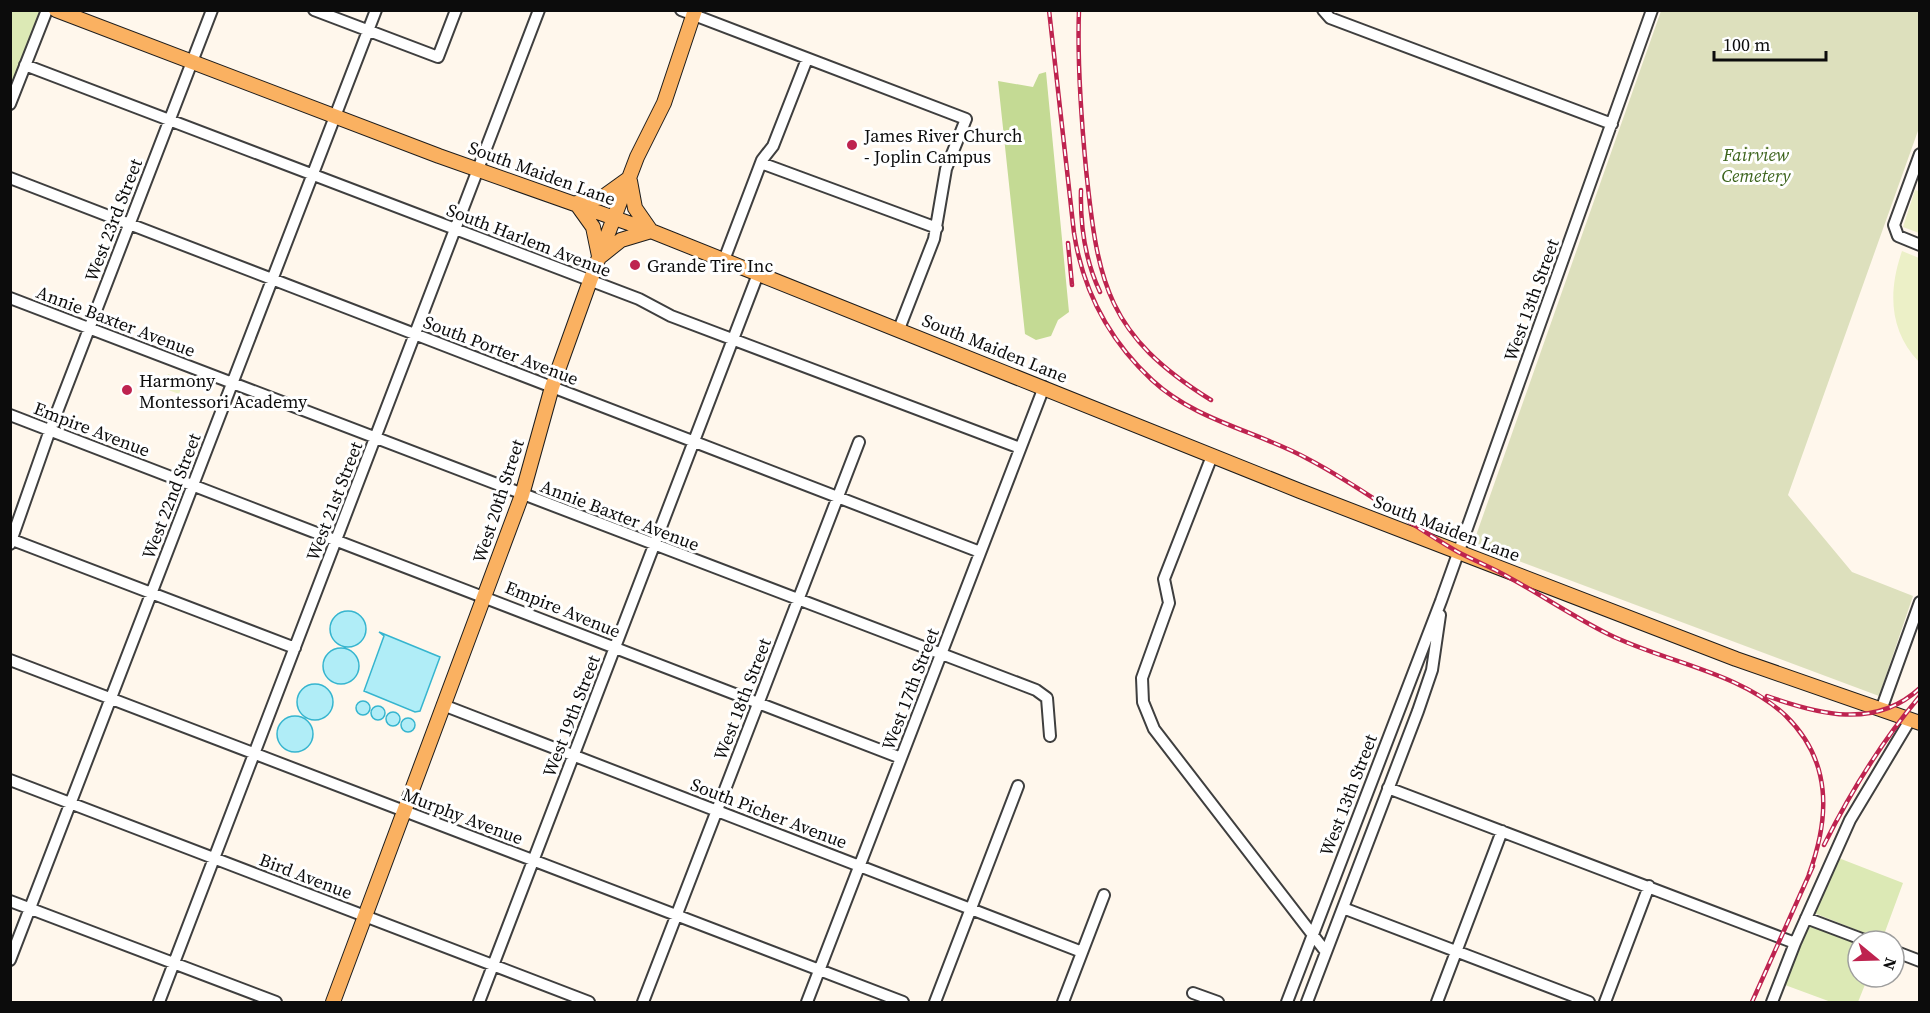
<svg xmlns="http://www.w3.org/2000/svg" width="1930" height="1013" font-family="'Source Serif 4',serif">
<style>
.green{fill:#dce9b5}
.forest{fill:#c4da94}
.cemetery{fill:#dde0bd}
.pitch{fill:#ecf0c7}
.water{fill:#b0edf7;stroke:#36b5cf;stroke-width:1.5}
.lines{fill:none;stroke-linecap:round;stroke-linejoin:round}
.minor-casing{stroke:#3f3f3f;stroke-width:14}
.major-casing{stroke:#1d1d1d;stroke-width:16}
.minor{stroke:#fff;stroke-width:10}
.major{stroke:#fab161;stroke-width:14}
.rail-casing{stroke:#be234f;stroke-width:4.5}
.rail{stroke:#fff;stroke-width:2;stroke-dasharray:7;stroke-linecap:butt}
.poi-dot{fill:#be234f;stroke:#fff;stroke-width:2}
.labels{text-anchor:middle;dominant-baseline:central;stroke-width:6;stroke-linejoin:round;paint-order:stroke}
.poi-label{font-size:18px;fill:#0c0c0c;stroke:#fff;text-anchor:start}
.park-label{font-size:18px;font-style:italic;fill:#3c641c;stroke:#fff}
.street-label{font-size:18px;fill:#0c0c0c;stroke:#fff}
</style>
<rect width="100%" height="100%" fill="#fff7ec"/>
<!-- green -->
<path class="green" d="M 11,11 L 40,12 L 11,91 Z
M 1836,857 L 1903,883 L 1882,940 L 1814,913 Z
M 1809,925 L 1858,942 L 1858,977 L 1868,977 L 1858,1002 L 1831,1002 L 1785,985 Z"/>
<!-- forest -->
<path class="forest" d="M 1046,72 L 1069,312 L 1058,320 L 1051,336 L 1036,340 L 1025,334 L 998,81 L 1033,87 L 1039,74 Z"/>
<!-- cemetery -->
<path class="cemetery" d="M 1661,11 L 1919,11 L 1919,128 L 1788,495 L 1852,572 L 1913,596 L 1879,696 L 1473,544 Z"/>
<!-- pitch -->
<path class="pitch" d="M 1915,190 L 1919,191 L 1919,233 L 1903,227 Z
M 1902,251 L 1919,258 L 1919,362 C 1889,330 1888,292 1902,251 Z
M 168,374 L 184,380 L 179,394 L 163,388 Z"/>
<!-- water -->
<path class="water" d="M330 629a18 18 0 1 1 36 0a18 18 0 1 1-36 0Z
M 379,632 L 440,657 L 420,711 L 415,712 L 364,691 L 384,636 Z
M323 666a18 18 0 1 1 36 0a18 18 0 1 1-36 0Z
M297 702a18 18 0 1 1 36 0a18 18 0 1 1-36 0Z
M356 708a7 7 0 1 1 14 0a7 7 0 1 1-14 0Z
M371 713a7 7 0 1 1 14 0a7 7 0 1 1-14 0Z
M386 719a7 7 0 1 1 14 0a7 7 0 1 1-14 0Z
M277 734a18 18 0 1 1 36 0a18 18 0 1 1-36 0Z
M401 725a7 7 0 1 1 14 0a7 7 0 1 1-14 0Z"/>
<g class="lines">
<defs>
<path id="minor" d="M 314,10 L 438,57 L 456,10
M 681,10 L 966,119 L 946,169 L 934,239 L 899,329
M 1323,10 L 1330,18 L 1612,124
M 25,65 L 639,299 L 671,316 L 1020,448
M 10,104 L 47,10
M 1920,154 L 1894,225 L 1898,236 L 1920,245
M 761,163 L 937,228
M 10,178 L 980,552
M 724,260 L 762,160 L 773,146 L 807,59
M 10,298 L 1036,690 L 1047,698 L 1050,736
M 10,415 L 901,758
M 1212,456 L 1164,579 L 1169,603 L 1142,678 L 1143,702 L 1154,729 L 1326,952
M 10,539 L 295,648
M 10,544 L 50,430 L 212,10
M 10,660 L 903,1002
M 443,705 L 1082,952
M 1881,710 L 1920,602
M 10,780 L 589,1002
M 1388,788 L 1795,943
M 10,901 L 276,1002
M 1343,908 L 1589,1002
M 1806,918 L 1867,941
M 1894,951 L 1920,961
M 10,960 L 376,10
M 1193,993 L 1218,1002
M 159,1002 L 539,10
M 479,1002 L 758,274
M 643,1002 L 859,442
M 807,1002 L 1044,387
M 935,1002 L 1018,786
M 1063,1002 L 1104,895
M 1287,1002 L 1441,601 L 1652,10
M 1307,1002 L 1418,711 L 1432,670 L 1440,615
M 1437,1002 L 1502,831
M 1605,1002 L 1649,886
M 1772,1002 L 1795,943 L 1850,820 L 1910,720"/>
<path id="major" d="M 56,10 L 439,156 L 651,231 L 1300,491 L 1736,659 L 1920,723
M 576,203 L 603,197 L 628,179
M 578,206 L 593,227 L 599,256
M 601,256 L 621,240 L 651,231 L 635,208 L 630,181
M 333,1002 L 522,495 L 552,387 L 590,281 L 637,157 L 664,103 L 695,10"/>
</defs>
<!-- minor casing -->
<use href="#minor" class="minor-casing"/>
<!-- major casing -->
<use href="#major" class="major-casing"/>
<!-- minor -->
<use href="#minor" class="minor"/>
<!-- major -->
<use href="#major" class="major"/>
<defs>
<path id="rail" d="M 1049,10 L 1074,233 C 1083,291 1109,340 1152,380 C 1196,421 1257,431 1308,459 C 1360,486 1407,523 1458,552 C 1475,561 1493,568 1510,578 C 1543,596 1574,617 1608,634 C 1664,662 1740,672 1786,716 C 1832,761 1830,817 1809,874
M 1079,10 C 1077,64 1081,116 1086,169 C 1098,285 1107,335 1211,400
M 1081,190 C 1080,226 1085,260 1100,292
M 1068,243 L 1072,285
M 1767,696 C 1818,714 1875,730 1920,688
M 1824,845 C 1850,793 1882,741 1920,696
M 1752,1002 L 1813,866"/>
</defs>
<!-- rail casing -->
<use href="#rail" class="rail-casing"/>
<!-- rail -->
<use href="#rail" class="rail"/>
</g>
<!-- markers -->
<g class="poi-dot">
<circle cx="852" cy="145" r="6"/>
<circle cx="635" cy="265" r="6"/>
<circle cx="127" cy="390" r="6"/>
</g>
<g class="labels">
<!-- poi labels -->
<g class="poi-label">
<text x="864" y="135">James River Church<tspan x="864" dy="21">- Joplin Campus</tspan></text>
<text x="647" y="265">Grande Tire Inc</text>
<text x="139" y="380">Harmony<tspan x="139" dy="21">Montessori Academy</tspan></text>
</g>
<!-- park labels -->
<g class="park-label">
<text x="1756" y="154">Fairview<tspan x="1756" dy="21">Cemetery</tspan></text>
</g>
<!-- street labels -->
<g class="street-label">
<text transform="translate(542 173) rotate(20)">South Maiden Lane</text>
<text transform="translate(113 220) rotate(-69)">West 23rd Street</text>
<text transform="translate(529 240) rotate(21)">South Harlem Avenue</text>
<text transform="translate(1531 300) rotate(-70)">West 13th Street</text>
<text transform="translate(116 321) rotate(21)">Annie Baxter Avenue</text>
<text transform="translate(995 348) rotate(22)">South Maiden Lane</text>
<text transform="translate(501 350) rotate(21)">South Porter Avenue</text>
<text transform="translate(92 429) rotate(21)">Empire Avenue</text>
<text transform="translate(171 496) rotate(-69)">West 22nd Street</text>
<text transform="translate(334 501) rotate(-69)">West 21st Street</text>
<text transform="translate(498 501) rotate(-72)">West 20th Street</text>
<text transform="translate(620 515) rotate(21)">Annie Baxter Avenue</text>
<text transform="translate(1447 528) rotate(21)">South Maiden Lane</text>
<text transform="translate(563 609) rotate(22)">Empire Avenue</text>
<text transform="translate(910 689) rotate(-69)">West 17th Street</text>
<text transform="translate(742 699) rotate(-69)">West 18th Street</text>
<text transform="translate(571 716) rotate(-69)">West 19th Street</text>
<text transform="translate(1348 795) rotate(-69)">West 13th Street</text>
<text transform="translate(769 813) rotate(21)">South Picher Avenue</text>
<text transform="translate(463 816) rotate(21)">Murphy Avenue</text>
<text transform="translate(306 876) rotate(21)">Bird Avenue</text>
</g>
</g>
<!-- border -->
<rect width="1930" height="1013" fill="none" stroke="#0c0c0c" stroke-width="24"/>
<!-- north arrow -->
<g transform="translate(1876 959) rotate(109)"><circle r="28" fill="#ffffff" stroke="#9e9e9e" stroke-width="1.5"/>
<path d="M0-4.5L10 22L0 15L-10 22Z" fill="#be234f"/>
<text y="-9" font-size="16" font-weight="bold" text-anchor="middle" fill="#0c0c0c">N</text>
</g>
<!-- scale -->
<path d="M1714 51v9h112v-9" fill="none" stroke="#0c0c0c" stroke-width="3"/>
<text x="1723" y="51" font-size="18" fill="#0c0c0c" stroke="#ffffff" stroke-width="4.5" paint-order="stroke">100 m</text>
</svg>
